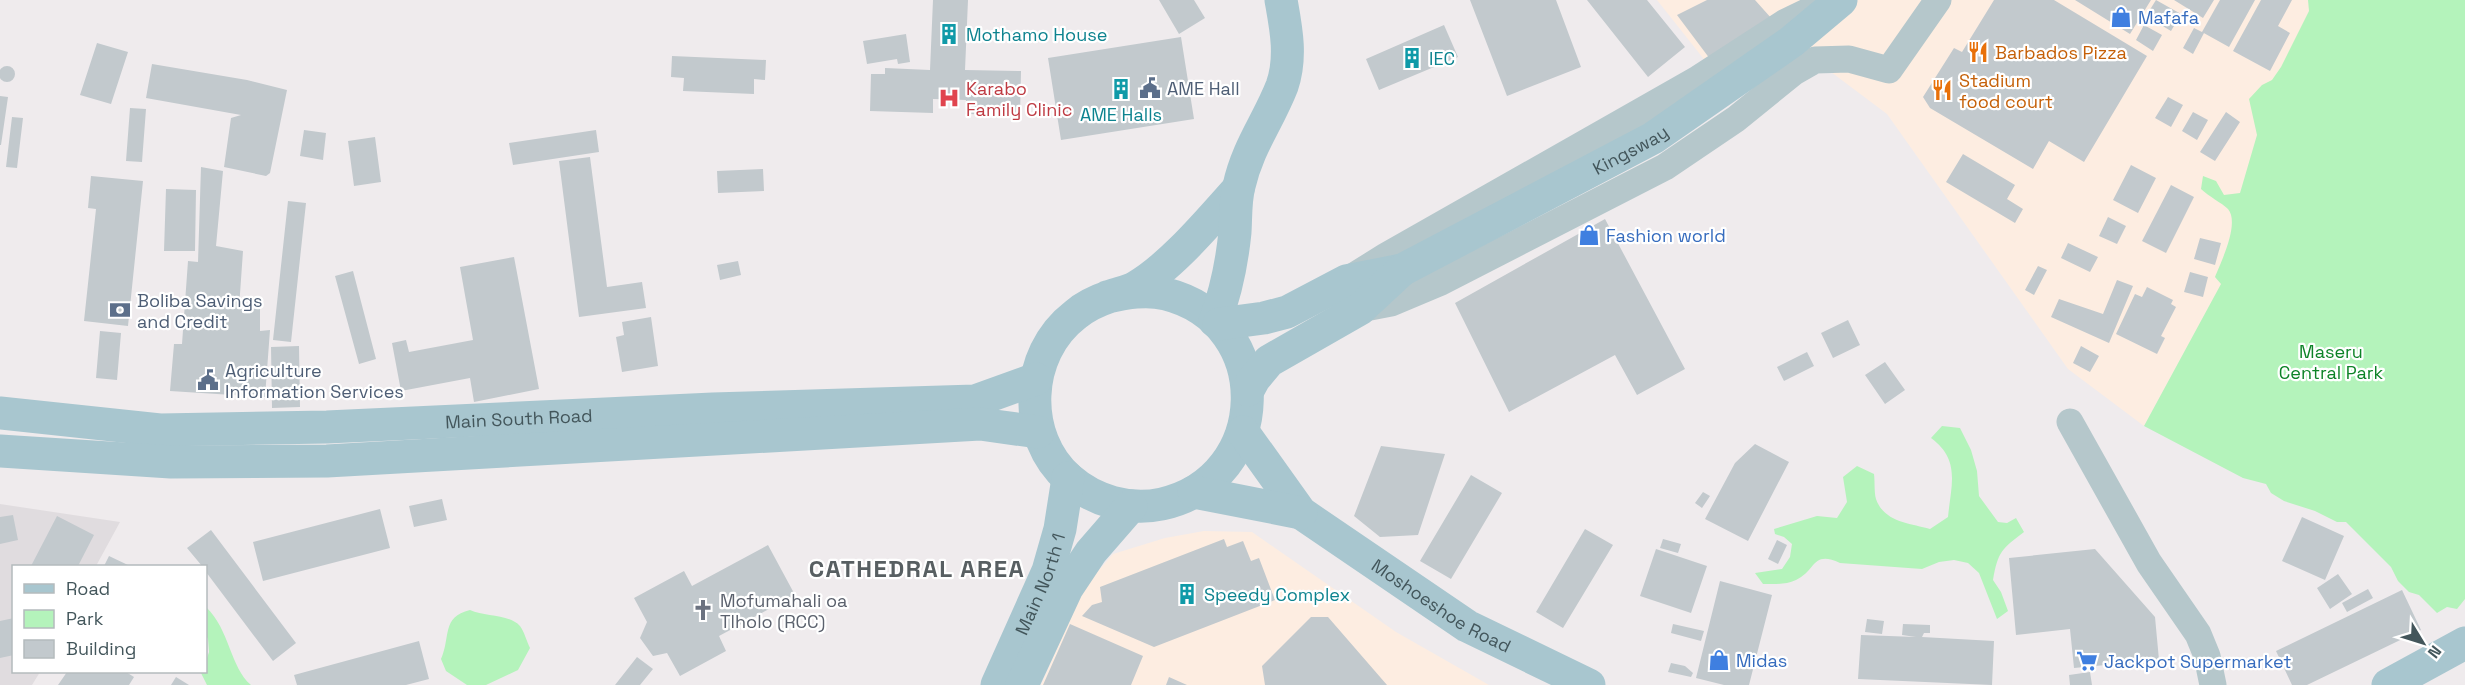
<svg xmlns="http://www.w3.org/2000/svg" width="2465" height="685" font-family="'Space Grotesk',sans-serif">
<style>
.commercial{fill:#fdede1}
.education{fill:#e0dcdf}
.green{fill:#b4f3bb}
.building{fill:#c2c9cd}
.lines{fill:none;stroke-linecap:round;stroke-linejoin:round}
.street{stroke:#b5c7cb;stroke-width:27}
.primary{stroke:#a8c6cf;stroke-width:33}
.labels{text-anchor:middle;dominant-baseline:central;stroke-width:4.5;stroke-linejoin:round;paint-order:stroke}
.shop-label{font-size:18px;fill:#366cbe;stroke:#fff;text-anchor:start}
.culture-label{font-size:18px;fill:#0d838f;stroke:#fff;text-anchor:start}
.food-label{font-size:18px;fill:#c56008;stroke:#fff;text-anchor:start}
.health-label{font-size:18px;fill:#be3a42;stroke:#fff;text-anchor:start}
.service-label{font-size:18px;fill:#4e5e75;stroke:#fff;text-anchor:start}
.street-label{font-size:18px;fill:#43565b;stroke:#fff}
.park-label{font-size:18px;fill:#0d8327;stroke:#fff}
.worship-label{font-size:18px;fill:#5b616d;stroke:#fff;text-anchor:start}
.district-label{font-size:24px;font-weight:bold;letter-spacing:1.5px;fill:#585f62;stroke:#fff}
</style>
<rect width="100%" height="100%" fill="#efebed"/>
<!-- commercial -->
<path class="commercial" d="M 1657,0 L 2318,0 L 2239,252 L 2144,426 L 2068,369 L 1887,114 L 1791,42 L 1726,87 Z
M 1204,531 L 1252,532 L 1396,632 L 1489,685 L 1041,685 L 1085,586 L 1113,554 L 1165,538 Z"/>
<!-- education -->
<path class="education" d="M 0,504 L 120,522 L 96,566 L 14,566 L 14,672 L 40,672 L 32,685 L 0,685 Z"/>
<!-- green -->
<path class="green" d="M 2308,0 L 2465,0 L 2465,599 L 2457,609 L 2447,607 L 2437,613 L 2419,595 L 2409,592 L 2398,581 L 2391,567 L 2346,522 L 2337,522 L 2315,511 L 2284,501 L 2271,493 L 2266,484 L 2243,478 L 2144,426 L 2221,284 L 2215,277 C 2221,262 2240,223 2228,209 C 2222,203 2208,196 2201,189 L 2203,176 L 2216,181 L 2224,195 L 2240,193 L 2257,135 L 2249,99 L 2262,85 L 2272,80 L 2281,67 L 2309,11 Z
M 1942,426 L 1960,428 L 1971,450 L 1977,471 L 1979,496 L 1998,522 L 2007,523 L 2016,518 L 2024,532 C 2002,549 1998,551 1993,580 L 2001,592 L 2008,611 L 1997,619 L 1979,573 L 1968,563 L 1954,560 L 1939,562 L 1922,569 L 1840,563 C 1812,550 1816,571 1796,580 C 1785,585 1774,584 1763,584 L 1755,573 L 1782,569 L 1790,557 L 1792,544 L 1784,537 L 1775,534 L 1774,529 L 1817,516 L 1837,518 L 1847,502 L 1843,477 L 1857,466 L 1874,474 C 1875,482 1874,492 1876,499 C 1884,522 1909,523 1930,529 L 1948,517 C 1951,485 1961,460 1931,438 Z
M 206,607 C 230,630 230,667 251,685 L 207,685 L 201,673 L 206,672 L 206,661 L 209,652 L 208,639 L 206,635 Z
M 470,610 C 485,617 509,614 520,626 C 524,631 527,642 530,648 L 518,670 L 486,685 L 467,685 L 446,671 L 441,659 C 451,637 441,617 470,610 Z"/>
<!-- building -->
<path class="building" d="M 933,0 L 968,0 L 965,70 L 1021,71 L 1020,115 L 965,114 L 966,100 L 933,99 L 933,113 L 870,111 L 871,74 L 885,74 L 885,68 L 930,70 Z
M 1159,0 L 1194,0 L 1205,18 L 1179,34 Z
M 1470,0 L 1556,0 L 1581,67 L 1507,96 Z
M 1587,0 L 1647,0 L 1685,47 L 1648,77 Z
M 1707,0 L 1755,0 L 1772,19 L 1713,63 L 1677,15 Z
M 1994,0 L 2054,0 L 2147,56 L 2084,162 L 2049,141 L 2033,169 L 1930,108 L 1923,97 L 1954,48 L 1962,52 Z
M 2075,0 L 2151,0 L 2130,34 Z
M 2156,0 L 2181,14 L 2171,31 L 2146,16 Z
M 2174,0 L 2214,0 L 2203,18 Z
M 2220,0 L 2255,0 L 2229,47 L 2202,32 Z
M 2261,0 L 2292,0 L 2278,26 L 2290,33 L 2270,71 L 2233,51 Z
M 1444,25 L 1458,57 L 1379,90 L 1366,59 Z
M 2144,25 L 2162,35 L 2153,51 L 2136,40 Z
M 2194,28 L 2204,33 L 2193,54 L 2183,48 Z
M 906,34 L 910,62 L 898,64 L 897,59 L 867,64 L 863,41 Z
M 1181,37 L 1194,119 L 1061,140 L 1048,58 Z
M 97,43 L 128,52 L 111,104 L 80,95 Z
M 672,56 L 766,60 L 765,80 L 754,79 L 754,94 L 683,91 L 684,78 L 671,77 Z
M 152,64 L 247,80 L 287,90 L 270,173 L 266,176 L 224,167 L 231,118 L 241,115 L 146,98 Z
M-1 74a8 8 0 1 1 16 0a8 8 0 1 1-16 0Z
M 0,96 L 8,97 L 1,145 L 0,145 Z
M 2168,97 L 2183,105 L 2171,127 L 2155,118 Z
M 130,108 L 146,109 L 142,162 L 126,161 Z
M 2193,112 L 2208,120 L 2197,140 L 2182,131 Z
M 2226,112 L 2240,122 L 2215,161 L 2200,152 Z
M 12,117 L 23,118 L 17,168 L 6,167 Z
M 304,130 L 326,133 L 323,160 L 300,156 Z
M 596,130 L 599,152 L 513,165 L 509,143 Z
M 375,137 L 381,182 L 354,186 L 348,141 Z
M 1963,154 L 2015,185 L 2007,199 L 2023,209 L 2015,223 L 1946,182 Z
M 590,157 L 607,287 L 642,282 L 646,308 L 579,317 L 559,161 Z
M 2131,165 L 2156,178 L 2138,213 L 2113,200 Z
M 201,167 L 223,171 L 216,246 L 243,251 L 239,308 L 260,309 L 260,331 L 270,330 L 265,397 L 170,391 L 174,344 L 182,344 L 188,261 L 198,262 Z
M 763,169 L 764,191 L 718,193 L 717,171 Z
M 91,176 L 143,181 L 128,326 L 84,321 L 96,209 L 88,208 Z
M 2171,185 L 2194,197 L 2166,253 L 2142,241 Z
M 166,189 L 196,190 L 195,251 L 164,251 Z
M 288,201 L 306,203 L 291,342 L 273,340 Z
M 2108,217 L 2126,226 L 2117,244 L 2099,236 Z
M 1605,219 L 1685,369 L 1637,395 L 1615,355 L 1509,412 L 1455,303 Z
M 2200,238 L 2221,243 L 2215,265 L 2194,259 Z
M 2068,243 L 2098,257 L 2090,272 L 2061,258 Z
M 514,257 L 539,389 L 474,402 L 470,378 L 401,391 L 392,343 L 406,340 L 409,352 L 473,340 L 460,267 Z
M 738,261 L 741,275 L 720,280 L 717,265 Z
M 2038,266 L 2047,270 L 2034,295 L 2025,290 Z
M 353,271 L 376,359 L 359,364 L 335,276 Z
M 2190,272 L 2208,277 L 2203,297 L 2184,292 Z
M 2117,280 L 2133,286 L 2109,343 L 2051,317 L 2059,299 L 2103,314 Z
M 2147,287 L 2173,300 L 2171,304 L 2176,307 L 2161,336 L 2165,338 L 2157,354 L 2116,334 L 2135,294 L 2142,297 Z
M 651,317 L 658,366 L 622,372 L 616,337 L 624,335 L 622,322 Z
M 1848,320 L 1860,345 L 1833,358 L 1821,333 Z
M 100,331 L 121,333 L 117,380 L 96,378 Z
M 299,346 L 300,407 L 272,408 L 271,347 Z
M 2081,346 L 2099,356 L 2090,372 L 2073,363 Z
M 1807,352 L 1814,366 L 1784,381 L 1777,367 Z
M 1885,362 L 1905,390 L 1885,404 L 1865,375 Z
M 1755,444 L 1789,462 L 1748,541 L 1705,519 L 1735,463 Z
M 1381,446 L 1445,454 L 1418,535 L 1380,537 L 1354,516 Z
M 1471,475 L 1502,493 L 1451,579 L 1420,561 Z
M 1703,492 L 1710,496 L 1702,508 L 1695,503 Z
M 442,499 L 447,520 L 414,527 L 409,506 Z
M 380,509 L 390,548 L 263,581 L 253,542 Z
M 13,515 L 18,540 L 0,544 L 0,517 Z
M 57,516 L 94,535 L 78,566 L 31,566 Z
M 2302,517 L 2344,536 L 2325,580 L 2282,561 Z
M 1585,529 L 1613,545 L 1563,628 L 1536,612 Z
M 211,530 L 296,643 L 273,661 L 206,572 L 206,566 L 202,566 L 187,548 Z
M 1224,539 L 1227,547 L 1243,541 L 1251,561 L 1259,558 L 1275,600 L 1154,647 L 1082,616 L 1092,605 L 1102,602 L 1100,587 Z
M 1663,539 L 1681,544 L 1678,553 L 1660,548 Z
M 1777,540 L 1787,545 L 1778,564 L 1768,559 Z
M 768,545 L 795,595 L 719,636 L 726,651 L 680,676 L 667,653 L 653,656 L 640,638 L 647,622 L 634,598 L 684,571 L 692,586 Z
M 1656,549 L 1707,566 L 1691,613 L 1640,596 Z
M 2095,549 L 2155,617 L 2159,660 L 2074,668 L 2070,629 L 2016,635 L 2009,558 Z
M 109,556 L 130,566 L 104,566 Z
M 2338,574 L 2352,594 L 2330,609 L 2317,588 Z
M 1720,581 L 1772,595 L 1749,685 L 1724,685 L 1696,678 Z
M 2368,589 L 2373,598 L 2347,612 L 2342,603 Z
M 2402,590 L 2421,630 L 2307,685 L 2292,685 L 2276,651 Z
M 1311,617 L 1328,617 L 1387,685 L 1265,685 L 1262,666 Z
M 14,618 L 14,655 L 0,658 L 0,621 Z
M 1867,619 L 1884,621 L 1882,634 L 1865,632 Z
M 1070,624 L 1143,656 L 1131,685 L 1043,685 Z
M 1673,624 L 1704,631 L 1701,641 L 1671,633 Z
M 1903,624 L 1930,625 L 1930,633 L 1924,633 L 1922,637 L 1994,641 L 1992,685 L 1858,679 L 1861,635 L 1916,637 L 1902,635 Z
M 419,641 L 429,679 L 406,685 L 297,685 L 294,675 Z
M 637,657 L 653,669 L 640,685 L 615,685 Z
M 1671,663 L 1685,666 L 1693,673 L 1691,677 L 1668,672 Z
M 67,672 L 126,672 L 134,677 L 129,685 L 58,685 Z
M 2090,672 L 2092,685 L 2070,685 L 2069,675 Z
M 176,677 L 189,685 L 171,685 Z
M 1169,677 L 1187,685 L 1166,685 Z"/>
<g class="lines">
<!-- street -->
<path class="street" d="M 1354,276 L 1386,256 L 1696,80 L 1784,23 L 1827,2
M 1360,309 L 1391,303 L 1441,282 L 1665,167 L 1736,119 L 1794,72 L 1815,60 L 1849,59 L 1889,70 L 1938,0
M 2070,422 L 2149,563 L 2198,634 L 2207,656 L 2213,685"/>
<!-- primary -->
<g class="primary">
<path d="M 1107,297 C 1126,293 1146,289 1166,294 C 1277,322 1273,479 1162,504 C 1129,511 1094,501 1069,479 C 1021,437 1024,354 1075,315 C 1084,307 1099,300 1111,296 C 1119,293 1129,291 1136,287 C 1172,266 1210,220 1238,189"/>
<path d="M 1215,321 C 1226,292 1232,262 1235,232 C 1236,217 1235,201 1239,186 C 1248,146 1268,122 1282,86 C 1292,57 1286,28 1281,0"/>
<path d="M 1219,324 L 1264,318 L 1287,312 L 1346,281 L 1402,270"/>
<path id="s1" d="M 1248,390 L 1254,379 L 1269,361 L 1360,309 L 1402,270 L 1653,138 L 1791,42 L 1841,0"/>
<path id="s2" d="M 0,413 L 160,430 L 327,427 L 713,409 L 975,401 L 1036,379"/>
<path id="s3" d="M 1243,432 L 1301,513 L 1467,626 L 1589,685"/>
<path d="M 0,451 L 171,462 L 327,461 L 980,424 L 1038,432"/>
<path d="M 1194,492 L 1301,513"/>
<path id="s4" d="M 997,685 L 1048,571 L 1060,529 L 1068,478"/>
<path d="M 1022,685 L 1067,588 L 1091,552 L 1131,506"/>
<path d="M 2388,685 L 2465,643"/>
</g>
</g>
<!-- icons -->
<defs>
<symbol id="shop-bare" viewBox="-9 -9 18 18"><path d="M-5-2.5h2.3a2.7 3.5 0 0 1 5.4 0H5L5.5 6h-11ZM-1.5-2.5h3a1.5 2.3 0 0 0-3 0Z" fill="#3f7fe0" stroke="#fff" stroke-width="2.5" paint-order="stroke"/></symbol>
<symbol id="building-bare" viewBox="-9 -9 18 18"><path d="M-4-6H4V6H1V3H-1V6H-4ZM-2.5-4.3h1.7v1.8h-1.7ZM.8-4.3h1.7v1.8H.8ZM-2.5-1h1.7V.8h-1.7ZM.8-1h1.7V.8H.8Z" fill="#0f9aa8" stroke="#fff" stroke-width="2.5" paint-order="stroke"/></symbol>
<symbol id="restaurant-bare" viewBox="-9 -9 18 18"><path d="M-5-6h1v4h1v-4h1v4h1v-4h1v5L-1.5 .5V6h-2V.5L-5-1ZM5-6V6H3V1.5H1.5Q1.5-4 5-6Z" fill="#e8710a" stroke="#fff" stroke-width="2.5" paint-order="stroke"/></symbol>
<symbol id="civic-bare" viewBox="-9 -9 18 18"><path d="M-.6-6.5H3V-4.5H.6V-3L4-1V1h2V6H-6V1h2V-1L-.6-3ZM-1.2 2.5V6h2.4V2.5Z" fill="#5c6f8a" stroke="#fff" stroke-width="2.5" paint-order="stroke"/></symbol>
<symbol id="hospital-bare" viewBox="-9 -9 18 18"><path d="M-5-5h3v3.5h4V-5h3V5h-3V1.5h-4V5h-3Z" fill="#e0444e" stroke="#fff" stroke-width="2.5" paint-order="stroke"/></symbol>
<symbol id="bank-bare" viewBox="-9 -9 18 18"><path d="M-6-4H6V4H-6ZM0-2.3a2.3 2.3 0 1 0 0 4.6a2.3 2.3 0 1 0 0-4.6Z" fill="#5c6f8a" stroke="#fff" stroke-width="2.5" paint-order="stroke"/></symbol>
<symbol id="church-bare" viewBox="-9 -9 18 18"><path d="M-1.2-6h2.4v3.5h3.3v2.4h-3.3V6h-2.4V-.1h-3.3v-2.4h3.3Z" fill="#6b7280" stroke="#fff" stroke-width="2.5" paint-order="stroke"/></symbol>
<symbol id="supermarket-bare" viewBox="-9 -9 18 18"><path d="M-6-5.5h2.5l.6 2H6L4.5 2H-2.5L-4.4-4H-6ZM-1.5 3.2a1.3 1.3 0 1 0 .1 0ZM3 3.2a1.3 1.3 0 1 0 .1 0Z" fill="#3f7fe0" stroke="#fff" stroke-width="2.5" paint-order="stroke"/></symbol>
</defs>
<g fill-rule="evenodd">
<use href="#shop-bare" x="2106" y="2" width="30" height="30"/>
<use href="#building-bare" x="934" y="19" width="30" height="30"/>
<use href="#restaurant-bare" x="1963" y="37" width="30" height="30"/>
<use href="#building-bare" x="1397" y="43" width="30" height="30"/>
<use href="#civic-bare" x="1135" y="73" width="30" height="30"/>
<use href="#building-bare" x="1106" y="74" width="30" height="30"/>
<use href="#restaurant-bare" x="1927" y="75" width="30" height="30"/>
<use href="#hospital-bare" x="934" y="83" width="30" height="30"/>
<use href="#shop-bare" x="1574" y="220" width="30" height="30"/>
<use href="#bank-bare" x="105" y="295" width="30" height="30"/>
<use href="#civic-bare" x="193" y="365" width="30" height="30"/>
<use href="#building-bare" x="1172" y="579" width="30" height="30"/>
<use href="#church-bare" x="688" y="595" width="30" height="30"/>
<use href="#shop-bare" x="1704" y="645" width="30" height="30"/>
<use href="#supermarket-bare" x="2072" y="646" width="30" height="30"/>
</g>
<g class="labels">
<!-- shop labels -->
<g class="shop-label">
<text x="2138" y="17">Mafafa</text>
<text x="1606" y="235">Fashion world</text>
<text x="1736" y="660">Midas</text>
<text x="2104" y="661">Jackpot Supermarket</text>
</g>
<!-- culture labels -->
<g class="culture-label">
<text x="966" y="34">Mothamo House</text>
<text x="1429" y="58">IEC</text>
<text x="1121" y="114" text-anchor="middle">AME Halls</text>
<text x="1204" y="594">Speedy Complex</text>
</g>
<!-- food labels -->
<g class="food-label">
<text x="1995" y="52">Barbados Pizza</text>
<text x="1959" y="80">Stadium<tspan x="1959" dy="21">food court</tspan></text>
</g>
<!-- health labels -->
<g class="health-label">
<text x="966" y="88">Karabo<tspan x="966" dy="21">Family Clinic</tspan></text>
</g>
<!-- service labels -->
<g class="service-label">
<text x="1167" y="88">AME Hall</text>
<text x="137" y="300">Boliba Savings<tspan x="137" dy="21">and Credit</tspan></text>
<text x="225" y="370">Agriculture<tspan x="225" dy="21">Information Services</tspan></text>
</g>
<!-- street labels -->
<g class="street-label">
<text stroke="none"><textPath href="#s1" startOffset="456">Kingsway</textPath></text>
<text stroke="none"><textPath href="#s2" startOffset="520">Main South Road</textPath></text>
<text stroke="none"><textPath href="#s4" startOffset="110">Main North 1</textPath></text>
<text stroke="none"><textPath href="#s3" startOffset="268">Moshoeshoe Road</textPath></text>
</g>
<!-- park labels -->
<g class="park-label">
<text x="2331" y="351">Maseru<tspan x="2331" dy="21">Central Park</tspan></text>
</g>
<!-- worship labels -->
<g class="worship-label">
<text x="720" y="600">Mofumahali oa<tspan x="720" dy="21">Tlholo (RCC)</tspan></text>
</g>
<!-- district labels -->
<g class="district-label">
<text x="917" y="568">CATHEDRAL AREA</text>
</g>
</g>
<!-- legend -->
<rect x="12" y="565" width="195" height="108" fill="#ffffff" stroke="#b4bbbd" stroke-width="1.5"/>
<rect x="24" y="584" width="30" height="9" fill="#a8c6cf" stroke="#b4bbbd" stroke-width="1.5"/>
<text x="66" y="595" font-size="18" fill="#43565b">Road</text>
<rect x="24" y="610" width="30" height="18" fill="#b4f3bb" stroke="#b4bbbd" stroke-width="1.5"/>
<text x="66" y="625" font-size="18" fill="#43565b">Park</text>
<rect x="24" y="640" width="30" height="18" fill="#c2c9cd" stroke="#b4bbbd" stroke-width="1.5"/>
<text x="66" y="655" font-size="18" fill="#43565b">Building</text>
<!-- north arrow -->
<g transform="translate(2423 643) rotate(128)" stroke="#ffffff" stroke-width="4.5" paint-order="stroke">
<path d="M0-4.5L10 22L0 15L-10 22Z" fill="#43565b"/>
<text y="-9" font-size="16" font-weight="bold" text-anchor="middle" fill="#43565b">N</text>
</g>
</svg>
